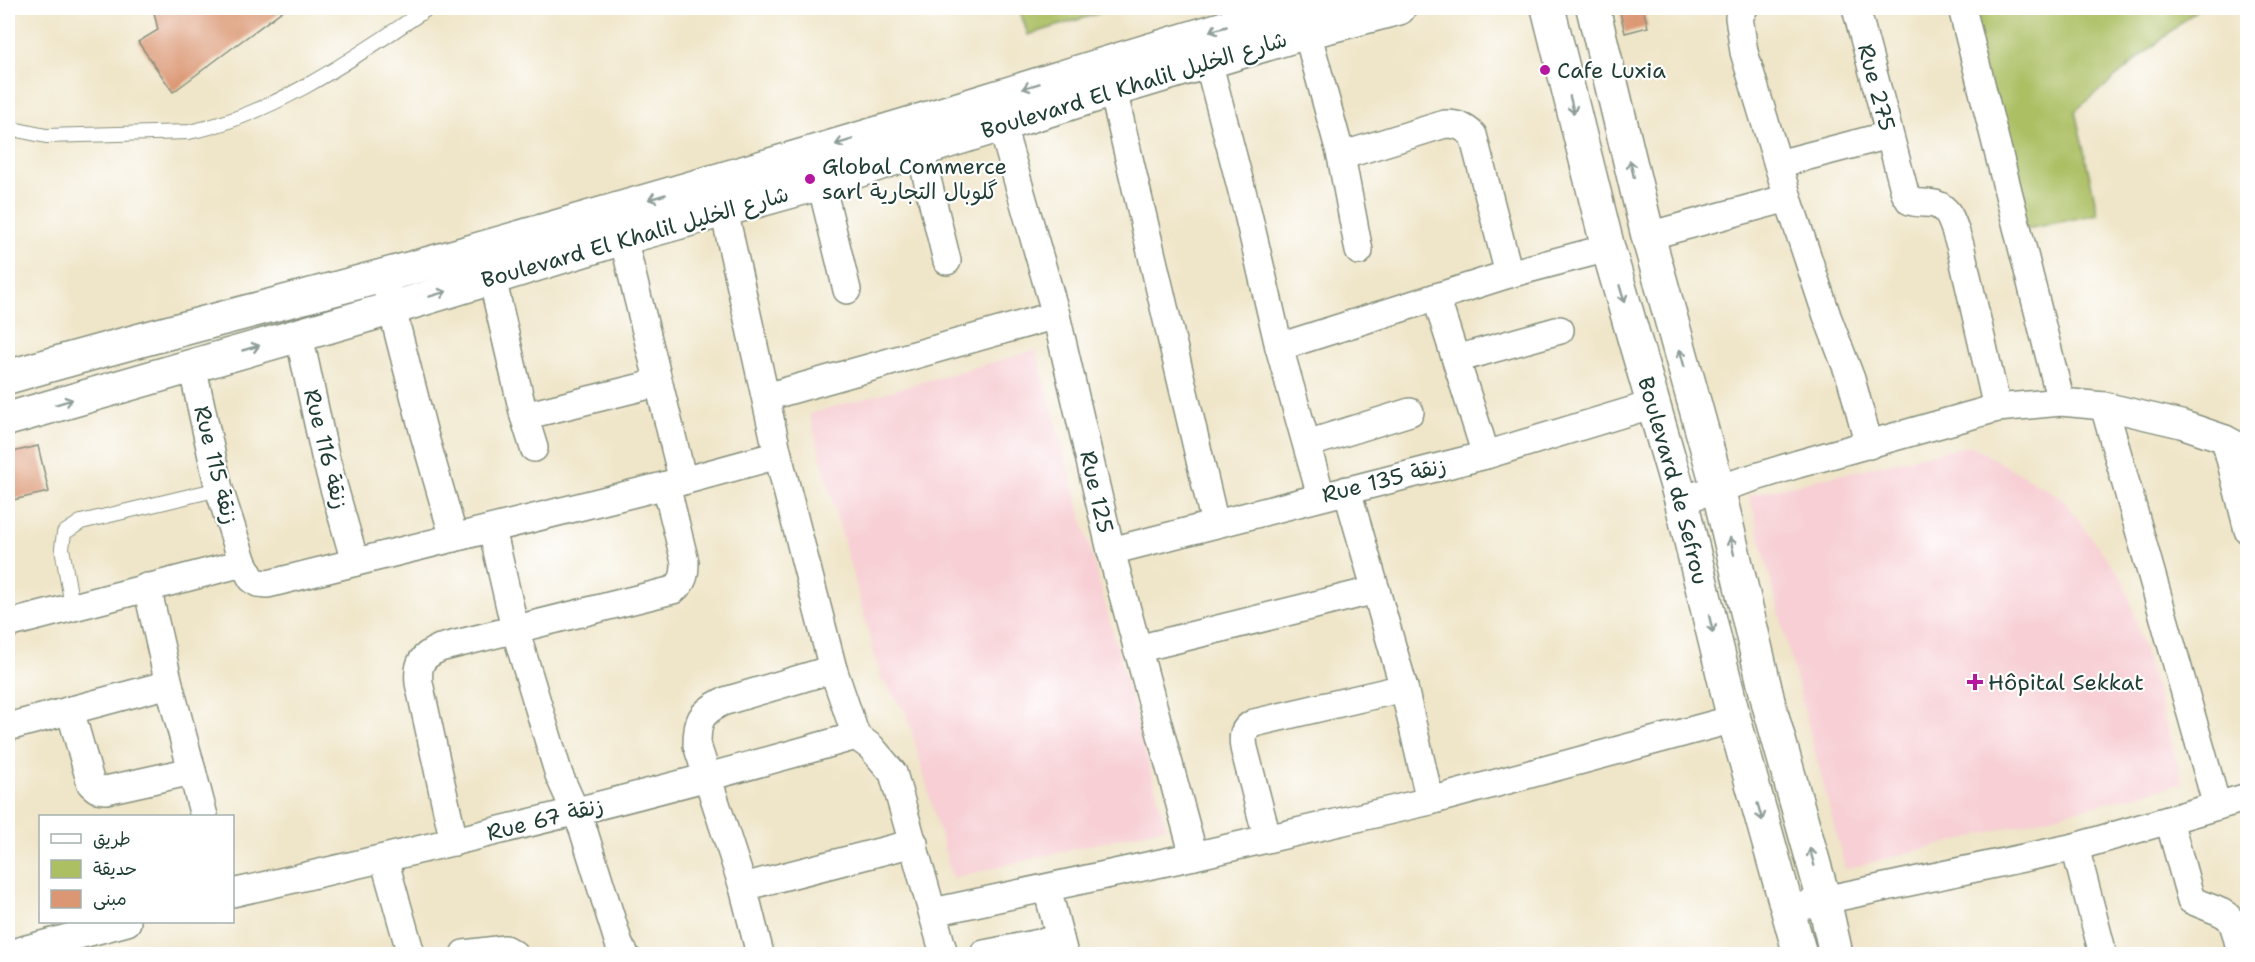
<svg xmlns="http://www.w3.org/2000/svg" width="2255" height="962" font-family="'Shantell Sans','Playpen Sans Arabic',sans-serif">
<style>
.built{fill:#f7cfd4}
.green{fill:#acbf63;stroke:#667e4c;stroke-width:1.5}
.building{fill:#db9773}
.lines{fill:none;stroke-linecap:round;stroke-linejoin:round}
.service-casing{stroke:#87917e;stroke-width:16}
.minor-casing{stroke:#87917e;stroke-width:30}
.tertiary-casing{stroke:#87917e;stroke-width:36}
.service{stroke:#fff;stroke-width:14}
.minor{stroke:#fff;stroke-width:27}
.tertiary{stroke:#fff;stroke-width:33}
.oneway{stroke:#8f9e9a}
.poi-dot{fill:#b5179e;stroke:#fff;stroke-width:2}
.labels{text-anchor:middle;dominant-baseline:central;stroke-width:4.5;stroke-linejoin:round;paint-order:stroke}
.poi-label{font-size:22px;fill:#1f3d34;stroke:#fff;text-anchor:start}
.street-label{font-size:22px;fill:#1f3d34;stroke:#fff}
</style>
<rect width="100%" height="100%" fill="#fff"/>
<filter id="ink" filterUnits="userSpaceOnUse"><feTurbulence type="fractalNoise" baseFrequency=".0167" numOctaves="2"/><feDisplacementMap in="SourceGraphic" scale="12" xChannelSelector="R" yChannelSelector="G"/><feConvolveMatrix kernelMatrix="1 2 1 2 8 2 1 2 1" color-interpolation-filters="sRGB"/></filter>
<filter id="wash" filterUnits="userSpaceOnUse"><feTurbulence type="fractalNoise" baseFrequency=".008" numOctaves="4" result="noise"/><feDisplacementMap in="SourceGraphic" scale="24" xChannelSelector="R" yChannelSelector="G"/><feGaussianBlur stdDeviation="1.35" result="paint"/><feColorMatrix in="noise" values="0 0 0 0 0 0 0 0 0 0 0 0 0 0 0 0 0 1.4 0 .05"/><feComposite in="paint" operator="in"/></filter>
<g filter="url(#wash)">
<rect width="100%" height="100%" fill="#efe5c8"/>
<!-- built -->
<path class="built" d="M 1036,350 L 1166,827 L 952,878 L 907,714 L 881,678 L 809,414 Z
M 1970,445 L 2062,498 L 2124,581 L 2183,783 L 1845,869 L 1749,495 Z"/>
<!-- green -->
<path class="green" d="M 1019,8 L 1116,8 L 1028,35 Z
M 1963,8 L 2199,8 L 2075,111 L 2098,214 L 2017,231 Z"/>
<g id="blocks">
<!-- building -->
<path class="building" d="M 153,8 L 286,8 L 173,92 L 138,42 L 158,30 Z
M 1619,8 L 1643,8 L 1648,27 L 1625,33 Z
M 38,446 L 49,492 L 8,501 L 8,453 Z"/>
</g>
</g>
<g filter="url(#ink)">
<use href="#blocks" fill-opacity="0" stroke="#87917e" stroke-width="1.5"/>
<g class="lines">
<defs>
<path id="service" d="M 8,128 L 46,136 L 189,132 C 274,115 357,56 428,8
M 72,606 L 62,548 L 64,533 L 81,522 L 219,489"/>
<g id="minor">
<path d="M 1744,8 L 1739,17 L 1744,52 L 1788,198 L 1827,316 L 1851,379 L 1869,445"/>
<path id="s1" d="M 1856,8 L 1905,193 L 1910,201 C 1918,204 1927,202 1935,204 C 1952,209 1954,230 1960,245 L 1997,408"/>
<path d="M 1962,8 L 2061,402"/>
<path d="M 1307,32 L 1341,156 L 1359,251"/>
<path d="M 1208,61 L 1248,214 L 1279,347 L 1321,496"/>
<path d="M 1113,90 L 1215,524"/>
<path id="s2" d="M 1002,126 L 1056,315 L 1111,551 L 1194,856"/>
<path d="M 920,150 L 947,261"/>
<path d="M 1341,156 L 1445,124 C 1457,124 1463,126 1473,135 L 1509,274"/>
<path d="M 1778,164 L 1889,135"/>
<path d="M 821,183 L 847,290"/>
<path d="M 720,192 L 778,455 L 833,669 L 856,736 L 871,747 L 893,773 L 944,954"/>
<path d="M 1648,236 L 1788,198"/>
<path d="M 623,238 L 683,481"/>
<path d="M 492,278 L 524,416 L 534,448"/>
<path d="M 387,289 L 424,434 L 454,538"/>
<path d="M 1436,297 L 1486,455"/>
<path d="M 299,335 L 325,456 L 355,562"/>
<path d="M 1279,347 L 1509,274 L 1608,248"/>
<path d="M 1456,359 L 1560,330"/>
<path d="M 192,365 L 219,489 L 243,563 L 252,579 L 258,583 L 268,584 L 683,481 L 778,455"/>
<path d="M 766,397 L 1056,315"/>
<path d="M 2104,406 L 2217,806"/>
<path d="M 524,416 L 658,383"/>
<path d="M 2225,439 L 2248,530"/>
<path d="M 1307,444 L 1410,412"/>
<path d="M 1347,490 L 1404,688 L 1430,801"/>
<path d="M 1681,500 L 1798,464 L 1997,408 L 2061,402 L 2104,406 L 2181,424 L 2225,439 L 2248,451"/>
<path d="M 492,529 L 515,629 L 559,775 L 583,829 L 620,947 L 625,954"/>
<path d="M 1111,551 L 1486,455 L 1654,404"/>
<path d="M 147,587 L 169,684 L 204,816"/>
<path d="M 8,624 L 243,563"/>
<path d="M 1137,649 L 1376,590"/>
<path d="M 70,710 L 91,784 L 97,789 L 106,790 L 192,771"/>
<path d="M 8,727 L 169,684"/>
<path d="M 2169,820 L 2191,900 C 2231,918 2231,907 2241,954"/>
<path d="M 1267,837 L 1244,748 C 1242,735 1243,729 1254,723 L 1404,688"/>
<path d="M 454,842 L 419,683 C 417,663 422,656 440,648 L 673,590 C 684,582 685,575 685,562 L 666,485"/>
<path d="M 2075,847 L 2103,954"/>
<path d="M 384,859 L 411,954"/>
<path d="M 743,887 L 914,843"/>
<path d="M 1047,888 L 1064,954"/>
<path d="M 232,893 C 442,846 650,795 856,736"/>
<path d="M 1789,910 L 1824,900 L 2075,847 L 2248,797"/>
<path d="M 933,912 L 1194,856 L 1430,801 L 1734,719"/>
<path d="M 8,954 L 127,922"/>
<path d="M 464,954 L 505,949 L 514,954"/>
<path d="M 760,954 L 743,887 L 697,745 C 697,721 700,713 722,702 L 833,669"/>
<path d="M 984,954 L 1060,939"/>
</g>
<g id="tertiary">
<path id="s3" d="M 1548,8 L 1608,248 L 1681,500 L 1734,719 L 1800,954"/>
<path d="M 1593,8 L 1648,236 L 1718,488 L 1769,705 L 1824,900 L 1836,954"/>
<path d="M 8,377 C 158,333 311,297 462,254 C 639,203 816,153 991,99 C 1092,68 1193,36 1294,8"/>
<path d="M 8,419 L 393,308 L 623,238 L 821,183 L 920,150 L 1113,90 L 1307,32 L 1399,8"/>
</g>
</defs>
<!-- service casing -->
<use href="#service" class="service-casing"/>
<!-- minor casing -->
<use href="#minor" class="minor-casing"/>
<!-- tertiary casing -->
<use href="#tertiary" class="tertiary-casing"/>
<!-- service -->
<use href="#service" class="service"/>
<!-- minor -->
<use href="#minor" class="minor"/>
<!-- tertiary -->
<use href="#tertiary" class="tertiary"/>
</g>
<!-- one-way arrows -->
<defs><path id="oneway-shaft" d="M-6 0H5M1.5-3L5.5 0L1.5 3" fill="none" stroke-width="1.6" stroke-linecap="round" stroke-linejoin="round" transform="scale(1.5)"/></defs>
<g class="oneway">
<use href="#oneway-shaft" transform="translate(1218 29) rotate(164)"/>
<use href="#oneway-shaft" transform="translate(1031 86) rotate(163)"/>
<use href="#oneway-shaft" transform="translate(1572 105) rotate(76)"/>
<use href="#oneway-shaft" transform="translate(844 142) rotate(163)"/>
<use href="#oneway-shaft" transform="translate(1632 169) rotate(-103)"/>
<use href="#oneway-shaft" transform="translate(657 197) rotate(164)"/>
<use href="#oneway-shaft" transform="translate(438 294) rotate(-17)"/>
<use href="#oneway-shaft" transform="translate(1622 294) rotate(74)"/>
<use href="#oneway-shaft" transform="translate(251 348) rotate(-16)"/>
<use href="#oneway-shaft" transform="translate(1682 358) rotate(-105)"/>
<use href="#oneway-shaft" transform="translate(64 402) rotate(-17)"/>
<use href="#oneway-shaft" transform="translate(1732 546) rotate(-103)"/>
<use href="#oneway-shaft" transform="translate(1711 624) rotate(77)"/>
<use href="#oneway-shaft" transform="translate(1760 812) rotate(74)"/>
<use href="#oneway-shaft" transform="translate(1812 857) rotate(-105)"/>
</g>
</g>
<!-- markers -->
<g class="poi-dot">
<circle cx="1545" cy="70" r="6"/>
<circle cx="810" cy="179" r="6"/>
<path d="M1972 673h6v6h6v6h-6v6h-6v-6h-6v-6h6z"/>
</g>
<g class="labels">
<!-- poi labels -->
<g class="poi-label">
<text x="1557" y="70">Cafe Luxia</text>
<text x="822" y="166">Global Commerce<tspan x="822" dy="25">sarl گلوبال التجارية</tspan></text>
<text x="1988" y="682">Hôpital Sekkat</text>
</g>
<!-- street labels -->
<g class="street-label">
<text transform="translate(1134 85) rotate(-17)">Boulevard El Khalil شارع الخليل</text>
<text stroke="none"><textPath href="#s1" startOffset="82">Rue 275</textPath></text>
<text transform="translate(635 237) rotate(-16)">Boulevard El Khalil شارع الخليل</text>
<text transform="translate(326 449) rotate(76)">Rue 116 زنقة</text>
<text transform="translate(216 465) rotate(76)">Rue 115 زنقة</text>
<text transform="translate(1384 480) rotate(-14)">Rue 135 زنقة</text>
<text stroke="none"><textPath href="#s3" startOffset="489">Boulevard de Sefrou</textPath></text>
<text stroke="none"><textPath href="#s2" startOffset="378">Rue 125</textPath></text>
<text transform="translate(545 819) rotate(-14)">Rue 67 زنقة</text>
</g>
</g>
<!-- margin -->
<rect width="2255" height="962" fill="none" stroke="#fff" stroke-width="30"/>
<!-- legend -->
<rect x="39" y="815" width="195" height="108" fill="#ffffff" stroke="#a5b1ae" stroke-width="1.5"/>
<rect x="51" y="834" width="30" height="9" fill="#ffffff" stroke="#a5b1ae" stroke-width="1.5"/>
<text x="93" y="845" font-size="18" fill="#1f3d34">طريق</text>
<rect x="51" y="860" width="30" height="18" fill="#acbf63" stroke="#a5b1ae" stroke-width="1.5"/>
<text x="93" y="875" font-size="18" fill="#1f3d34">حديقة</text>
<rect x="51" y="890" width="30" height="18" fill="#db9773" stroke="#a5b1ae" stroke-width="1.5"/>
<text x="93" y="905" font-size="18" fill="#1f3d34">مبنى</text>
</svg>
